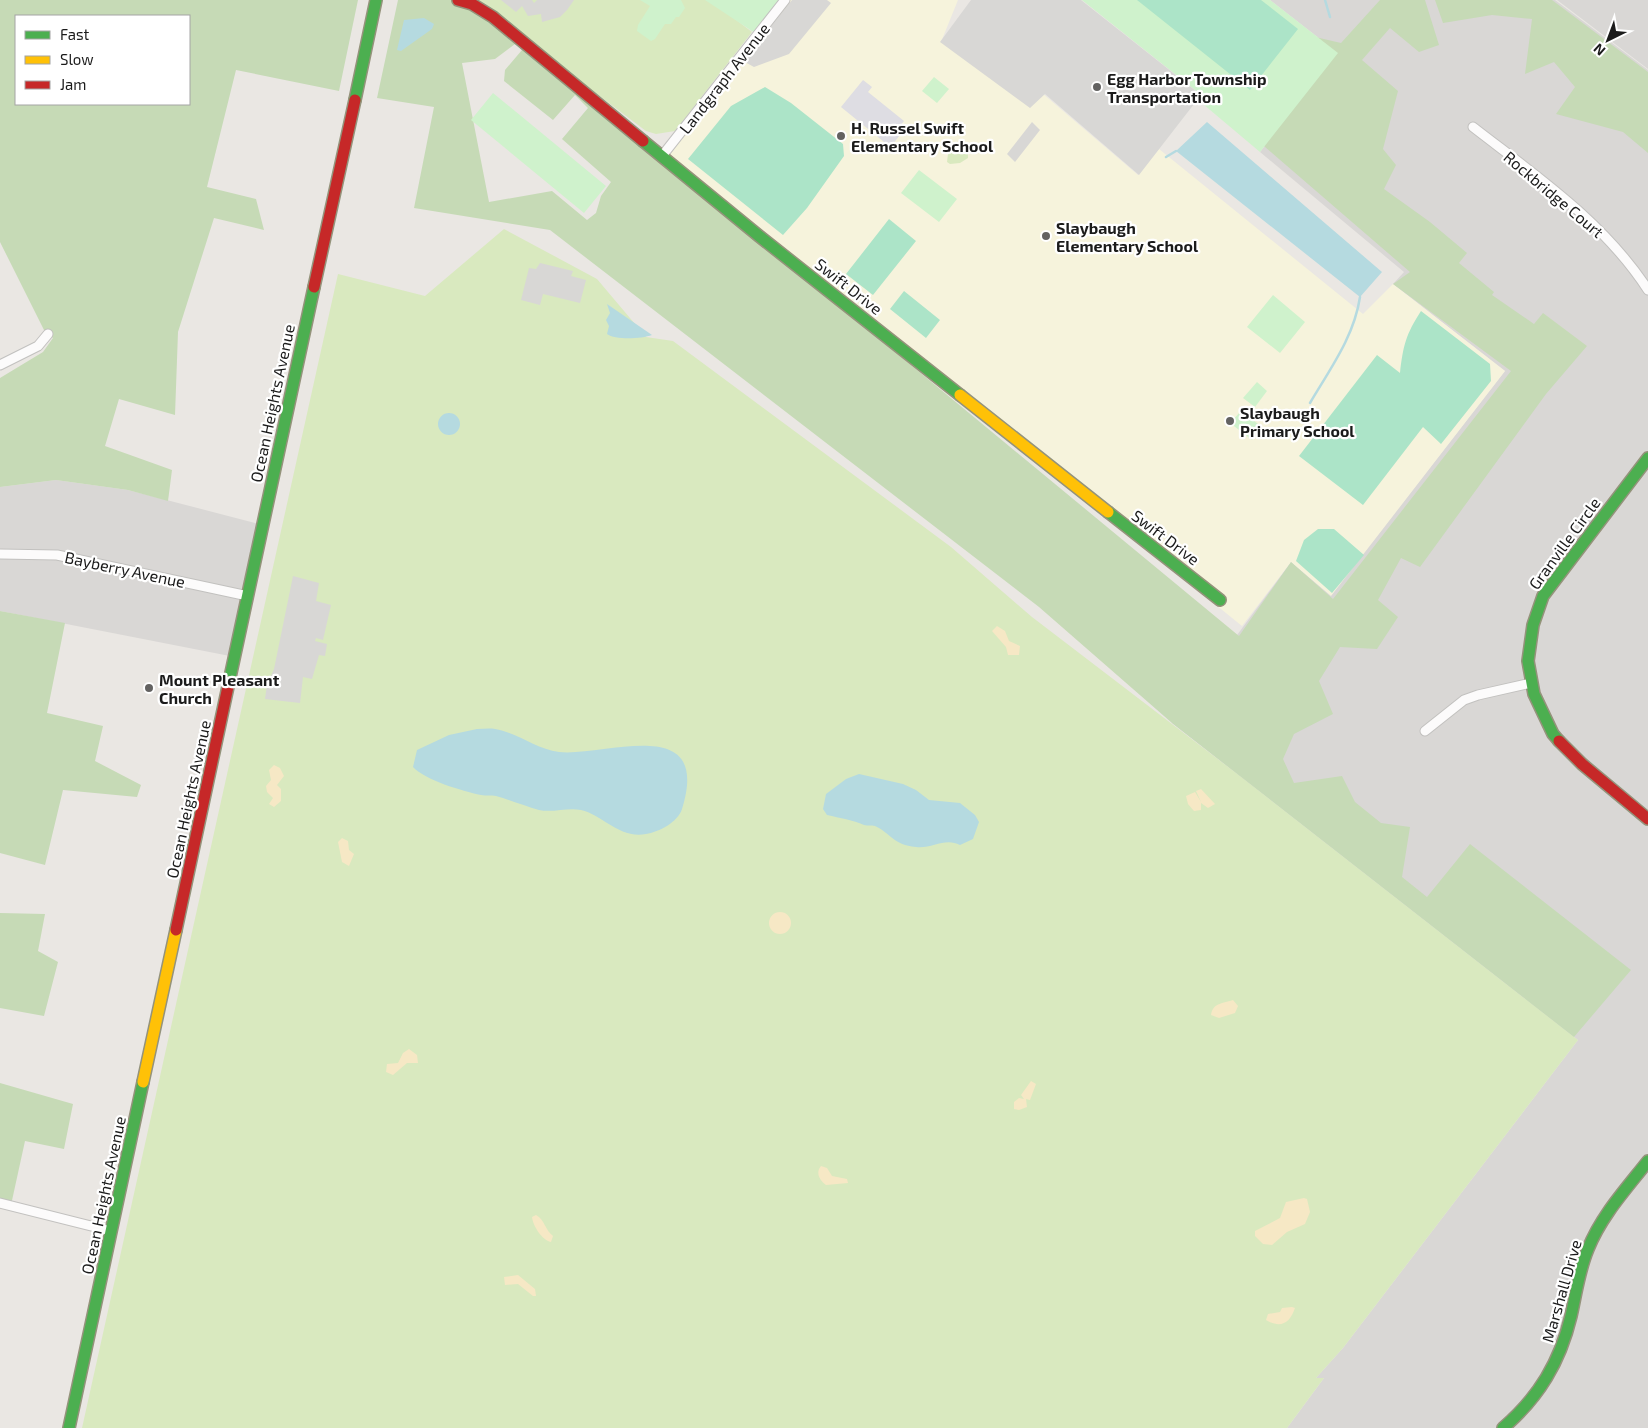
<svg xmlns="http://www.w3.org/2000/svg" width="1648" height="1428" font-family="'Exo 2',sans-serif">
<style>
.residential{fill:#d9d7d5}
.education{fill:#f6f3dc}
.grass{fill:#d9e9bf}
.forest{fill:#c6dab6;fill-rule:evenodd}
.sand{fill:#f6e8c5}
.park{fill:#cff2cc}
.pitch{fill:#ace4c8}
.parking{fill:#d8d7d5}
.plaza{fill:#dedde3}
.water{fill:#b5dae0}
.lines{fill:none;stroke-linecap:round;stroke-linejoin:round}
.stream{stroke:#b5dae0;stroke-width:2.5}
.street-casing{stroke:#c2c1bf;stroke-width:11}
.fast-casing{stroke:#94937b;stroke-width:14}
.slow-casing{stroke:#94937b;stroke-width:14}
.jam-casing{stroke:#94937b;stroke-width:14}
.street{stroke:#fcfbfb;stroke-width:9}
.fast{stroke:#4caf50;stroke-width:11}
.slow{stroke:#ffc107;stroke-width:11}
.jam{stroke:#c62828;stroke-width:11}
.poi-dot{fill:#636261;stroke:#fff;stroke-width:2}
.labels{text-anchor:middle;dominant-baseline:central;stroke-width:4.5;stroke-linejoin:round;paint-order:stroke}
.street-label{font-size:16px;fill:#1b1b1b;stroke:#fff}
.poi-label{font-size:16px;font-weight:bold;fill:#1b1b1b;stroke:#fff;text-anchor:start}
</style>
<rect width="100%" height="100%" fill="#eae7e3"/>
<!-- residential -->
<path class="residential" d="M 1270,0 L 1555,0 L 1648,70 L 1648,1428 L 1287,1428 L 1324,1378 L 1316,1378 L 1343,1348 L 1578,1040 L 1172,723 L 1291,562 L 1331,595 L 1505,371 L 1393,284 L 1404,272 L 1260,152 L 1338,53 Z
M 1557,0 L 1648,0 L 1648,69 Z
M 56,480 L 128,490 L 263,525 L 235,657 L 0,611 L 0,487 Z"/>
<!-- education -->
<path class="education" d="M 785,0 L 958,0 L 941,42 L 1042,93 L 1138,175 L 1159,149 L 1363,314 L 1393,284 L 1505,371 L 1331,596 L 1291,562 L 1242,626 L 662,156 Z"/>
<!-- grass -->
<path class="grass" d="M 472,0 L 710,0 L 752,32 L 675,131 L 656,134 L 646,131 Z
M 956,147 L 962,147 L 968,150 L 968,158 L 960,163 L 950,164 L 947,162 L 948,154 Z
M 504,229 L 597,279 L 646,337 L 673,341 L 951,547 L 1032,617 L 1240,776 L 1578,1040 L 1343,1348 L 1316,1378 L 1324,1378 L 1287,1428 L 82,1428 L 338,274 L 425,296 Z"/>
<!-- forest -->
<path class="forest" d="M 0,0 L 358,0 L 339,91 L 236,70 L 207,187 L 256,199 L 264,230 L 214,218 L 178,332 L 175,415 L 119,399 L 105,446 L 172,470 L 168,501 L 128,490 L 56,480 L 0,487 L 0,378 L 43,352 L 53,338 L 44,330 L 0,242 ZM 16,16 L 189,16 L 189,104 L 16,104 Z
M 398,0 L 461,0 L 548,65 L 1239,636 L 1291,562 L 1333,599 L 1511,371 L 1393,284 L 1410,272 L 1222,110 L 1311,36 L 1341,43 L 1380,0 L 1425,0 L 1439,45 L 1419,52 L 1390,28 L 1362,60 L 1398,91 L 1383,149 L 1396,165 L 1384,189 L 1430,222 L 1467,253 L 1459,263 L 1494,292 L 1492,295 L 1534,324 L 1543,313 L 1587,346 L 1546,394 L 1420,567 L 1401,558 L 1378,600 L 1398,617 L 1377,649 L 1340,647 L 1319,681 L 1333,714 L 1294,734 L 1283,759 L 1294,783 L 1342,776 L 1355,802 L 1381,823 L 1410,827 L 1402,877 L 1427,897 L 1470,844 L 1631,970 L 1574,1037 L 1172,723 L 1039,607 L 550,230 L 414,208 L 434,107 L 377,98 ZM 515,44 L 522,50 L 505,70 L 504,81 L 553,120 L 575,95 L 588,108 L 562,139 L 611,182 L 601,196 L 596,213 L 587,220 L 552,191 L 489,202 L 462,63 L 495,59 Z
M 1435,0 L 1552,0 L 1648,72 L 1648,153 L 1623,132 L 1556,114 L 1575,87 L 1554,62 L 1525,74 L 1532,19 L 1492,15 L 1443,23 Z
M 0,611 L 65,623 L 47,713 L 103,726 L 95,761 L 141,785 L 137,797 L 63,790 L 45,865 L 0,853 Z
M 0,913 L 45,914 L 38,951 L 58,962 L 44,1016 L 0,1008 Z
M 0,1083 L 73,1104 L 64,1149 L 25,1141 L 11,1205 L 0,1203 Z"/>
<!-- sand -->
<path class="sand" d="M 997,626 L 1005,631 L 1009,641 L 1020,646 L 1019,655 L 1008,655 L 1006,647 L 992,631 Z
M 274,765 L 280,768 L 284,776 L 277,785 L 281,789 L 281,801 L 274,807 L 269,804 L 273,798 L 267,792 L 266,786 L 271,780 L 269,770 Z
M 1201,789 L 1215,804 L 1208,808 L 1201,803 L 1201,810 L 1194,811 L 1188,804 L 1186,796 L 1195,792 L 1201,802 L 1196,791 Z
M 342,838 L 348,841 L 349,850 L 354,854 L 349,866 L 342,862 L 338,842 Z
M769 923a11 11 0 1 1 22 0a11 11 0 1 1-22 0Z
M 1233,1000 L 1238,1006 L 1235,1013 L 1219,1018 L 1211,1015 C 1213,1003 1221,1004 1233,1000 Z
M 409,1049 L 417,1055 L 418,1063 L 407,1063 L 393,1075 L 386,1072 L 387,1064 L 398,1063 L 403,1053 Z
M 1031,1081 L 1036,1084 L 1030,1100 L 1026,1099 L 1027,1107 L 1019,1110 L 1014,1109 L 1014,1102 L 1019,1098 L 1024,1099 L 1021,1095 Z
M 821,1166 L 827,1168 L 832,1176 L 847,1179 L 848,1183 L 826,1185 C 820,1180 815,1173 821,1166 Z
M 1304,1198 L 1307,1199 L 1310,1212 L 1305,1224 L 1287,1232 L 1272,1245 L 1263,1244 L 1255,1236 L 1255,1231 L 1280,1218 L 1286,1202 Z
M 536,1215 C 545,1220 545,1230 553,1236 L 551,1242 C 542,1240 533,1226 532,1217 Z
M 518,1275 L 535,1289 L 536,1296 L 533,1296 L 518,1284 L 505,1285 L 504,1277 Z
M 1292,1307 L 1295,1308 C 1290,1323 1281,1329 1266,1320 L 1268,1314 L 1280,1312 L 1282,1308 Z"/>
<!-- park -->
<path class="park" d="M 640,0 L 681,0 L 685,8 L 679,17 L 676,17 L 671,24 L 665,24 L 655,39 L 651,41 L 637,31 L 638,25 L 650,6 Z
M 705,0 L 785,0 L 758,35 Z
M 1082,0 L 1270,0 L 1338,53 L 1260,152 L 1197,99 L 1200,94 Z
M 934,77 L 949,89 L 937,103 L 922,91 Z
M 493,93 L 606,186 L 584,213 L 471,120 Z
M 919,170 L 957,199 L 939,222 L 901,193 Z
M 1273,295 L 1305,322 L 1280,353 L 1247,327 Z
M 1257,382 L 1267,391 L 1255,407 L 1243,398 Z
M 1241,411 L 1262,427 L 1252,440 L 1230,423 Z"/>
<!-- pitch -->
<path class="pitch" d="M 1137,0 L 1261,0 L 1298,29 L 1250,90 Z
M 765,87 L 791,103 L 843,144 L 844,156 L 807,208 L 783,235 L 688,159 L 731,106 Z
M 889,219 L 916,241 L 873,295 L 846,274 Z
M 904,291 L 940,320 L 926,338 L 890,309 Z
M 1421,311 L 1490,364 L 1491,381 L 1441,444 L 1423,427 L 1363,505 L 1299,456 L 1377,355 L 1400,373 C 1403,346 1406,334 1421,311 Z
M 1318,529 L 1334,529 L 1364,555 L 1332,593 L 1296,561 L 1304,540 Z"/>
<!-- parking -->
<path class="parking" d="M 501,0 L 532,0 L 534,3 L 537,0 L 574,0 L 567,10 L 560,17 L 542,22 L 541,14 L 528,16 L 522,6 L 516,12 Z
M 792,0 L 827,0 L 831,3 L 789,54 L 754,67 L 743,61 Z
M 971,0 L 1081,0 L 1201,95 L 1139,175 L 1045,94 L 1030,108 L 940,42 Z
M 1032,122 L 1040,130 L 1015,162 L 1007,154 Z
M 540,263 L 573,271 L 571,276 L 586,280 L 580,303 L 543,294 L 540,305 L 521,300 L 529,268 L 536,269 Z
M 293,576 L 319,583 L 316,601 L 331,605 L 323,640 L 316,638 L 315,641 L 327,644 L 325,656 L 319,655 L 312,679 L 303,677 L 300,703 L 265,699 L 267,685 L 274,669 Z"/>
<!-- plaza -->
<path class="plaza" d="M 863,80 L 872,87 L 868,92 L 904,121 L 900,126 L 904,130 L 892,145 L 889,146 L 841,107 Z"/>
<!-- water -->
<path class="water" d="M 424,18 L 434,24 L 432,29 L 401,51 L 397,50 L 404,20 Z
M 1207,122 L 1382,272 L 1360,297 L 1176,151 Z
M 607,304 L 652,335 C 641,339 615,340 607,334 L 609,326 L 606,320 L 610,313 Z
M438 424a11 11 0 1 1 22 0a11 11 0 1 1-22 0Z
M 477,729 C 483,729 489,728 495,729 C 518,733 536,749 559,752 C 605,757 712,712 682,809 C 678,822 659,832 646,834 C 619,839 603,815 581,810 C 568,807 553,813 539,810 C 525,806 510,800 496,796 C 491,795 486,796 481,795 C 462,791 425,780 413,767 L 417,750 L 449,735 Z
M 859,774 L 903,784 L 916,790 L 929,800 L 960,803 L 975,815 L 979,822 L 973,839 L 960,845 C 945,837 932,849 916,847 C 893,845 892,834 875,826 C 871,825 868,826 864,825 C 853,820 840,818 827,815 L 823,809 L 826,794 L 846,779 Z"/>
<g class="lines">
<!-- stream -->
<path class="stream" d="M 1325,0 L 1330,17
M 1166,157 L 1176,151
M 1310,403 C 1330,369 1354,337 1360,297"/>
<defs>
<path id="street" d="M 1473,127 C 1536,176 1604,222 1648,290
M 662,156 L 785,0
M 0,365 L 38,346 L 48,334
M 0,554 L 57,555 L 248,596
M 1425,731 L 1464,700 L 1478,695 L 1531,683
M 0,1203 L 111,1231"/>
<path id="fast" d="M 355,100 L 376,0
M 643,141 L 759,236 L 960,395
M 1108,512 L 1220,600
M 229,682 L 314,287
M 1559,741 L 1553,734 L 1534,694 L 1528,661 L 1533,625 L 1543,596 L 1648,458
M 69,1428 L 143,1082
M 1503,1428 C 1539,1397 1560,1362 1571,1316 C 1576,1294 1579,1270 1588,1249 C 1601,1216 1626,1189 1648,1161"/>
<path id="slow" d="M 960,395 L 1108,512
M 143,1082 L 176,930"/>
<path id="jam" d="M 458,0 L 472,4 L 493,17 L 643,141
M 314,287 L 355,100
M 1559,741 L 1582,764 L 1648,819
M 176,930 L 229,682"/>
</defs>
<!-- street casing -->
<use href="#street" class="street-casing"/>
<!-- fast casing -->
<use href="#fast" class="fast-casing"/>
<!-- slow casing -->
<use href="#slow" class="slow-casing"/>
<!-- jam casing -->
<use href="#jam" class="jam-casing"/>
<!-- street -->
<use href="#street" class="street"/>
<!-- fast -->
<use href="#fast" class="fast"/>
<!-- slow -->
<use href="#slow" class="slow"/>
<!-- jam -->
<use href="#jam" class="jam"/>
</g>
<!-- markers -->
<g class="poi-dot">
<circle cx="1097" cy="87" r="5"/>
<circle cx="841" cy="136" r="5"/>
<circle cx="1046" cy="236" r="5"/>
<circle cx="1230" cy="421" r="5"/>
<circle cx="149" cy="688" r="5"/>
</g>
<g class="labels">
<!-- street labels -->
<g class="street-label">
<text transform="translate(724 78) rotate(-52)">Landgraph Avenue</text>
<text transform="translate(1554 194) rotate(40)">Rockbridge Court</text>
<text transform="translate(849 286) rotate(38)">Swift Drive</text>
<text transform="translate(272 403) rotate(-78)">Ocean Heights Avenue</text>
<text transform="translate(1166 537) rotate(37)">Swift Drive</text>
<text transform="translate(1564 543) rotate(-54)">Granville Circle</text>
<text transform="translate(125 569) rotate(12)">Bayberry Avenue</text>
<text transform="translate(188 799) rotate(-78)">Ocean Heights Avenue</text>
<text transform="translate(103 1195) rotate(-78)">Ocean Heights Avenue</text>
<text transform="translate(1561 1291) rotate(-74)">Marshall Drive</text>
</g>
<!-- poi labels -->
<g class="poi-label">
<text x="1107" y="78">Egg Harbor Township<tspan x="1107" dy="18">Transportation</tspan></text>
<text x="851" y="127">H. Russel Swift<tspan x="851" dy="18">Elementary School</tspan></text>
<text x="1056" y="227">Slaybaugh<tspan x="1056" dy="18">Elementary School</tspan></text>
<text x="1240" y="412">Slaybaugh<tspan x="1240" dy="18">Primary School</tspan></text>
<text x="159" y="679">Mount Pleasant<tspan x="159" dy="18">Church</tspan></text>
</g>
</g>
<!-- legend -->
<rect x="15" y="15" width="175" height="90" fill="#ffffff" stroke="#a4a4a4"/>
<rect x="25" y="31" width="25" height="8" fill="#4caf50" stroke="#a4a4a4"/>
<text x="60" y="40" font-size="15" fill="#1b1b1b">Fast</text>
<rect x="25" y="56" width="25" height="8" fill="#ffc107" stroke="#a4a4a4"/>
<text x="60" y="65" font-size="15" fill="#1b1b1b">Slow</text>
<rect x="25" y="81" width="25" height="8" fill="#c62828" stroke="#a4a4a4"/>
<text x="60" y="90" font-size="15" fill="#1b1b1b">Jam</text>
<!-- north arrow -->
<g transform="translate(1608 40) rotate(222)" stroke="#ffffff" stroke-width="4" paint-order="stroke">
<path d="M0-4L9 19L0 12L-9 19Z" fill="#1b1b1b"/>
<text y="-8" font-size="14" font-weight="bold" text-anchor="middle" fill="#1b1b1b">N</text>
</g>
</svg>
